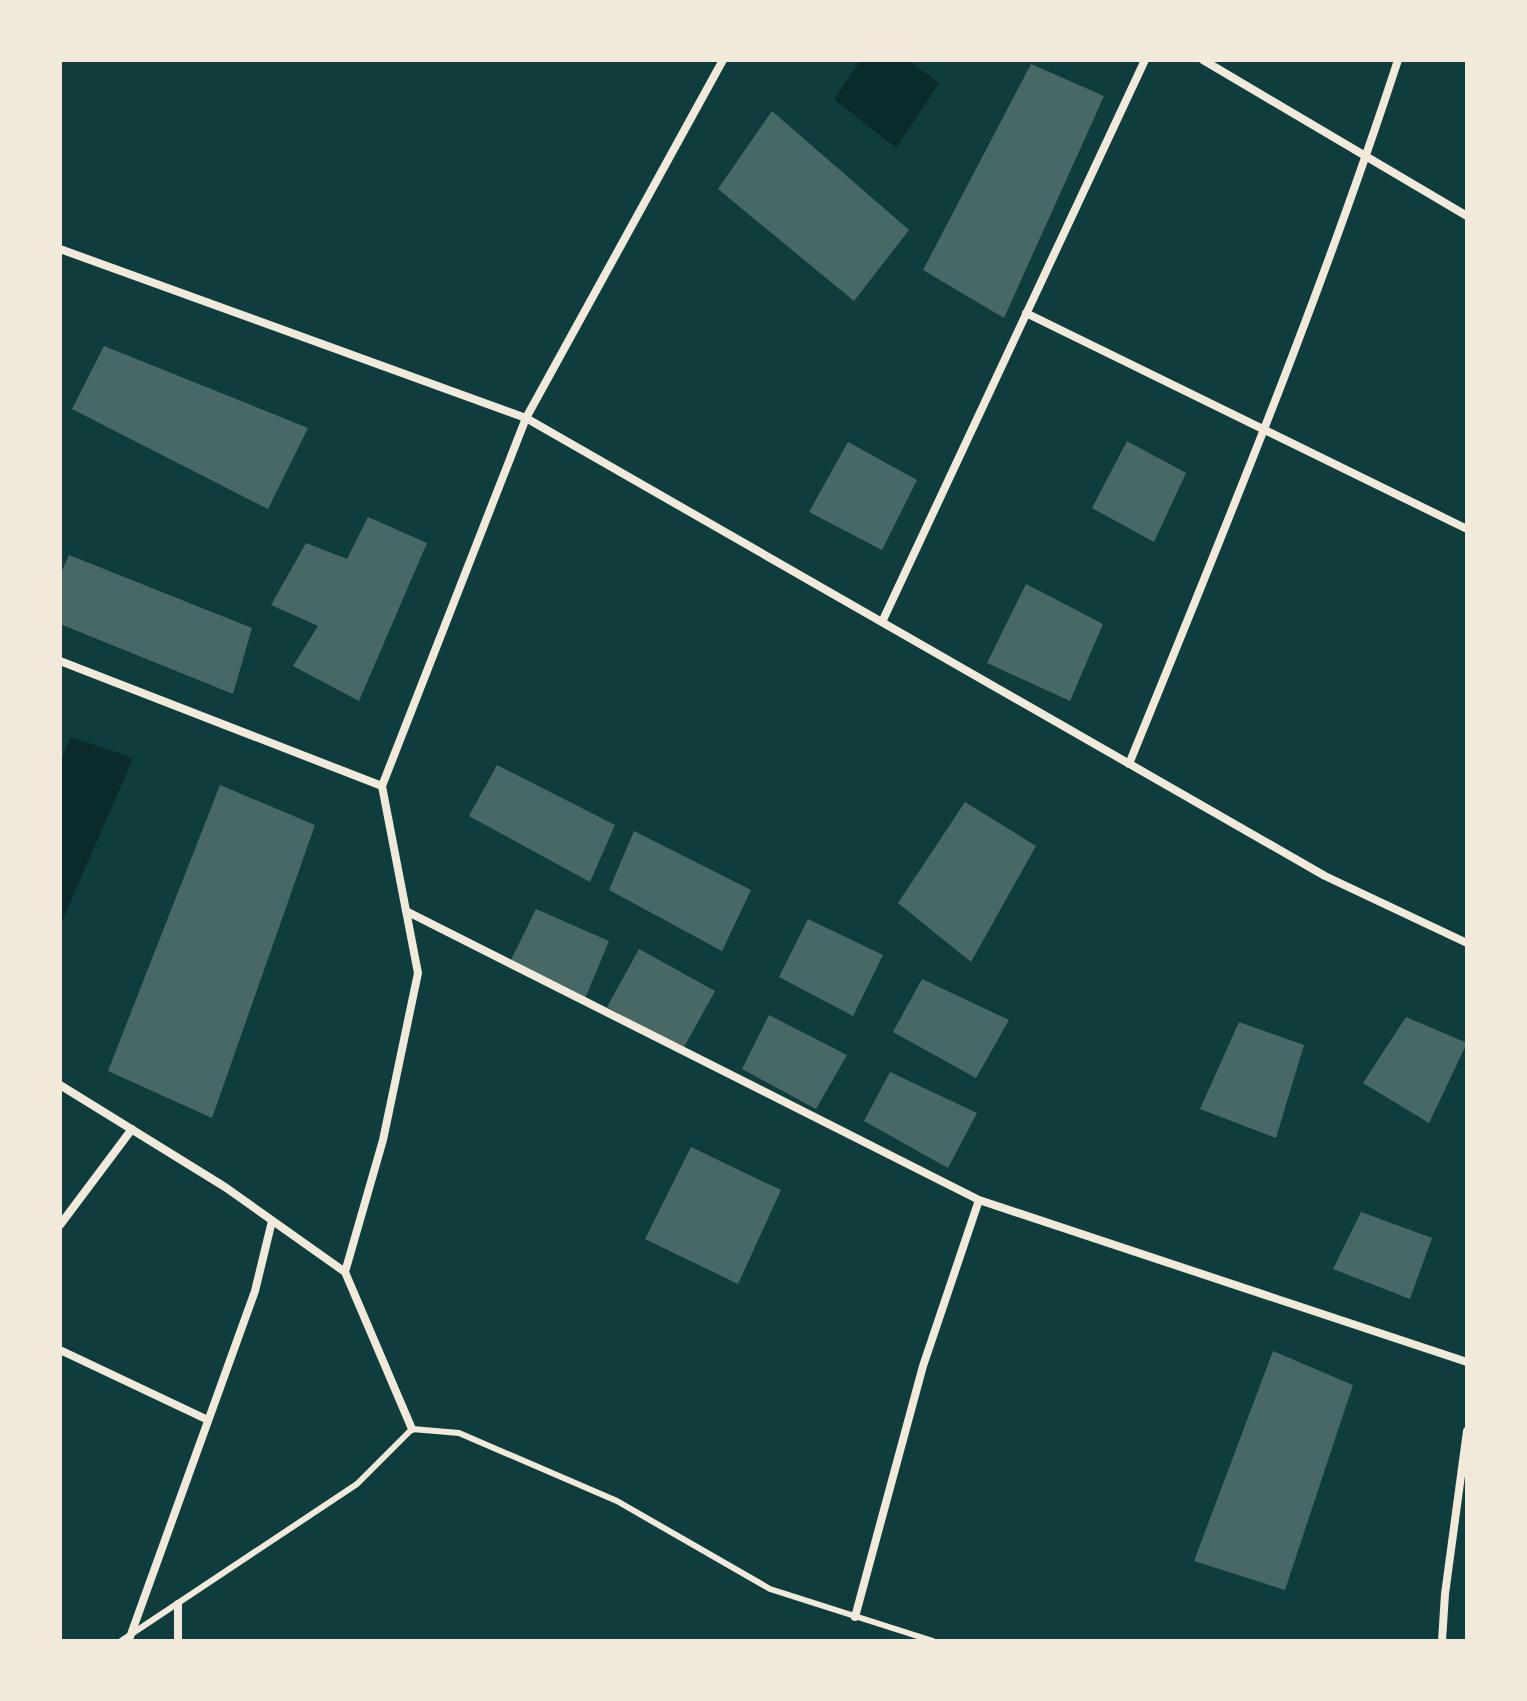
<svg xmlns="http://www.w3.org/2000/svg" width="1527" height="1701" font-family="Ubuntu,sans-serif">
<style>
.water{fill:#0a2a2b}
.building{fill:#486865}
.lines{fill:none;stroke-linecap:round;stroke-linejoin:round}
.service{stroke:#f1e9da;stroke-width:6}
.minor{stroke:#f1e9da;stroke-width:8}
</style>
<rect width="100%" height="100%" fill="#0f3d3e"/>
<!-- water -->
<path class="water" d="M 861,60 L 908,60 L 939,83 L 896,148 L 834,99 Z
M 71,737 L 133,758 L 60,926 L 60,763 Z"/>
<!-- building -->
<path class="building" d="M 1031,64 L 1104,96 L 1004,318 L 923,270 Z
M 772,111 L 909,230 L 854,301 L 718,189 Z
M 104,346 L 308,428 L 268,509 L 72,409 Z
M 1127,441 L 1186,473 L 1154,542 L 1092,508 Z
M 848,442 L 917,480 L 882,550 L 809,512 Z
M 368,517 L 427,543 L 359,701 L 293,666 L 318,626 L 271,605 L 306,543 L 347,559 Z
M 69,555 L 252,628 L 233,694 L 60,624 L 60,575 Z
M 1026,584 L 1103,624 L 1070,701 L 987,663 Z
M 497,765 L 615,825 L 590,882 L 469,816 Z
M 220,785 L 315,825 L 212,1118 L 108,1071 Z
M 965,802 L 1036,846 L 971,962 L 898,903 Z
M 634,831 L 751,890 L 722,951 L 609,890 Z
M 536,909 L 609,941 L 584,1001 L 509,964 Z
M 808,919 L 883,955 L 853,1016 L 779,977 Z
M 639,949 L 715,991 L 683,1049 L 607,1007 Z
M 922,979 L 1009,1020 L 976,1078 L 893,1032 Z
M 769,1015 L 847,1055 L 816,1109 L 742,1069 Z
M 1406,1017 L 1467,1043 L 1429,1123 L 1363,1083 Z
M 1239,1022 L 1304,1045 L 1276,1138 L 1200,1109 Z
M 890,1072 L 977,1113 L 948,1168 L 864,1121 Z
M 691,1147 L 781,1190 L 738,1284 L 645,1239 Z
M 1361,1212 L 1432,1238 L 1410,1299 L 1333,1269 Z
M 1273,1351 L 1353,1385 L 1285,1590 L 1194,1561 Z"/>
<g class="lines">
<!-- service -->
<path class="service" d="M 121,1641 L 357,1484 L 412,1429 L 459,1433 L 617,1501 L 770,1589 L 933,1641"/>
<!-- minor -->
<path class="minor" d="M 1203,60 L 1467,216
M 60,249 L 526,418 L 1325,876 L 1467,943
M 1026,313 L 1467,529
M 882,622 L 1145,60
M 60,661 L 382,786
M 1129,764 C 1224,531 1320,299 1398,60
M 406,911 L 979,1200 L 1467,1362
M 60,1085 L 225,1187 L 345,1272 L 412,1429
M 60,1225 L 132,1129
M 345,1272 L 383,1140 L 418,973 L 382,786 L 526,418 L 723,60
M 60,1350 L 208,1420
M 178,1604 L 178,1641
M 855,1617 L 923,1366 L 979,1200
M 130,1637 L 255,1291 L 272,1221
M 1442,1641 L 1445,1594 L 1467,1431"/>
</g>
<!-- border -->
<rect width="1527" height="1701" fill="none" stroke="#f1e9da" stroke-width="124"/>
</svg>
